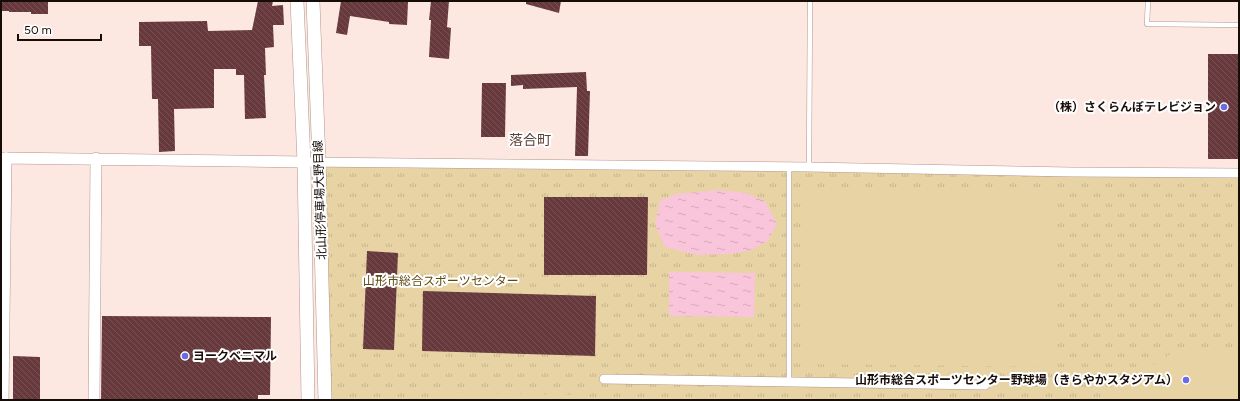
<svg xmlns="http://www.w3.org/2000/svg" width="1240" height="401" font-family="Figtree,'Noto Sans JP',sans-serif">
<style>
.park{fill:url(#park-tufts)}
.pitch{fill:#e8d3a4}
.water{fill:url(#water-ripples)}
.building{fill:url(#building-back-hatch)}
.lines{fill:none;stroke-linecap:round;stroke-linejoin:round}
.service-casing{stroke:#b4958a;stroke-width:5.5}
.minor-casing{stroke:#b4958a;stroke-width:10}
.tertiary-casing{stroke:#b4958a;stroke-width:12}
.secondary-casing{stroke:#b4958a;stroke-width:14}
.service{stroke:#fff;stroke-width:4.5}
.minor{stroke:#fff;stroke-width:9}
.tertiary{stroke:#fff;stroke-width:11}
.secondary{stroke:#fff;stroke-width:13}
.poi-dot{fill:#6a6ae3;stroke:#fff;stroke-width:1.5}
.labels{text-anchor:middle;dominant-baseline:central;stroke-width:4;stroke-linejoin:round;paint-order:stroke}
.poi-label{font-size:12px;font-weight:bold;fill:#160c08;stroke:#fff;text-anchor:end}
.street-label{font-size:12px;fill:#160c08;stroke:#fff}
.park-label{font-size:12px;fill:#5f4b12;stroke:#fff}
.quarter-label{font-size:14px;fill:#5e433a;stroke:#fff}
</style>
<defs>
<pattern id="park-tufts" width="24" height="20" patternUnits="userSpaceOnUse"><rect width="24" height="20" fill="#e8d3a4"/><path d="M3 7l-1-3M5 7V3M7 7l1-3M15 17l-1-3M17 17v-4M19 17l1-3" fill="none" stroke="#c6b48c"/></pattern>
<pattern id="water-ripples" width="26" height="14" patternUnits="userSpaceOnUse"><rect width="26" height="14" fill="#f9c5db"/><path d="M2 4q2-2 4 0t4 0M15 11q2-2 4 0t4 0" fill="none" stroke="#d5a8ba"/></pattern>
<pattern id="building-back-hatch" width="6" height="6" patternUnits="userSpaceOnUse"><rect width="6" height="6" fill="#67393c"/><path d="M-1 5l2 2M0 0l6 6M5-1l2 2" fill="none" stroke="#775254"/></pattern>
</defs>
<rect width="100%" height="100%" fill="#fde8e1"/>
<!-- park -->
<path class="park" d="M 319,162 L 1239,173 L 1239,400 L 325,400 Z"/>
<!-- pitch -->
<path class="pitch" d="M 805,188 L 1056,189 L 1054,367 L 806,364 Z
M 1179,348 L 1217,352 L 1239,360 L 1239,400 L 1102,400 Z
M 430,392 L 577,395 L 577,400 L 430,400 Z"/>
<!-- water -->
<path class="water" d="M 719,190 L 746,193 L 765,201 L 777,224 L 767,242 L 748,251 L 727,254 L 697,255 L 665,247 L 655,224 L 660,201 L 676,194 Z
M 669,272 L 755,273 L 754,317 L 669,316 Z"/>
<!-- building -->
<path class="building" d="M 1,1 L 48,1 L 48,14 L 31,14 L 31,12 L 9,12 L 9,11 L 1,11 Z
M 258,1 L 273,1 L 272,6 L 283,5 L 284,25 L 273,25 L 274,47 L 265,48 L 266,75 L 264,75 L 266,118 L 245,119 L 244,75 L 236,75 L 236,69 L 214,69 L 214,108 L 174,109 L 175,151 L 159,152 L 158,99 L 152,99 L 151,46 L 139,46 L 139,22 L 207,21 L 208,31 L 252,30 Z
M 341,1 L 408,2 L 407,25 L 389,24 L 389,22 L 350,16 L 347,35 L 336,33 Z
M 431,1 L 449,1 L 447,27 L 451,28 L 449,59 L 429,57 L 431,20 L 429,20 Z
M 526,1 L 561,1 L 559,13 L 526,4 Z
M 1208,54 L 1239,54 L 1239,159 L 1208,159 Z
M 586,72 L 587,91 L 590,91 L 588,156 L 575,156 L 577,87 L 523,89 L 523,85 L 511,86 L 511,75 Z
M 482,83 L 506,83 L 505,137 L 481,137 Z
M 544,197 L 648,197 L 647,275 L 544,275 Z
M 367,251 L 398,253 L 394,350 L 363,349 Z
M 423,291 L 596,296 L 595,356 L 422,351 Z
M 102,316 L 271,317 L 270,395 L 258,395 L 258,400 L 101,400 Z
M 13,356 L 40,357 L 40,400 L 13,400 Z"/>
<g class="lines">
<defs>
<path id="service" d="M 1148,1 L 1147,24 L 1239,25
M 809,167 L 810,1
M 789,382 L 789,167"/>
<path id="minor" d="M 304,162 L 809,167 L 1072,172 L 1239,173
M 604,379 L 985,385"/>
<path id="tertiary" d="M 1,158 L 304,162
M 3,400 L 6,158
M 94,400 L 96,158"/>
<path id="secondary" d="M 297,1 L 304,162 L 308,400
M 313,1 L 319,162 L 325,400"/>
</defs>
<!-- service casing -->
<use href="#service" class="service-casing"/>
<!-- minor casing -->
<use href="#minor" class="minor-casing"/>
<!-- tertiary casing -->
<use href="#tertiary" class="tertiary-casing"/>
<!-- secondary casing -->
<use href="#secondary" class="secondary-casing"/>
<!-- service -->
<use href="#service" class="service"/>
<!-- minor -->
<use href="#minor" class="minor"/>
<!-- tertiary -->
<use href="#tertiary" class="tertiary"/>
<!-- secondary -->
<use href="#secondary" class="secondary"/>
</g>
<!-- markers -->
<g class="poi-dot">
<circle cx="1224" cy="107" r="4"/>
<circle cx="185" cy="356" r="4"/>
<circle cx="1186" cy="380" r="4"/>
</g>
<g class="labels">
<!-- poi labels -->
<g class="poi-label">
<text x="1216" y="107">（株）さくらんぼテレビジョン</text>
<text x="193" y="356" text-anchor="start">ヨークベニマル</text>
<text x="1178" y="380">山形市総合スポーツセンター野球場（きらやかスタジアム）</text>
</g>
<!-- street labels -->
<g class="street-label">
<text transform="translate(320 200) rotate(-92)">北山形停車場大野目線</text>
</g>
<!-- park labels -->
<g class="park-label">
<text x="441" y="281">山形市総合スポーツセンター</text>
</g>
<!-- quarter labels -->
<g class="quarter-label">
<text x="530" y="140">落合町</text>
</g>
</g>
<!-- border -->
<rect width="1240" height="401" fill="none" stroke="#160c08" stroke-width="4"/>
<!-- scale -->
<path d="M18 34v6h83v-6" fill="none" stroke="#160c08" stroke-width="2"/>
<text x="24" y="34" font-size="12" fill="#160c08" stroke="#ffffff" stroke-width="3" paint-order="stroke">50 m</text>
</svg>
